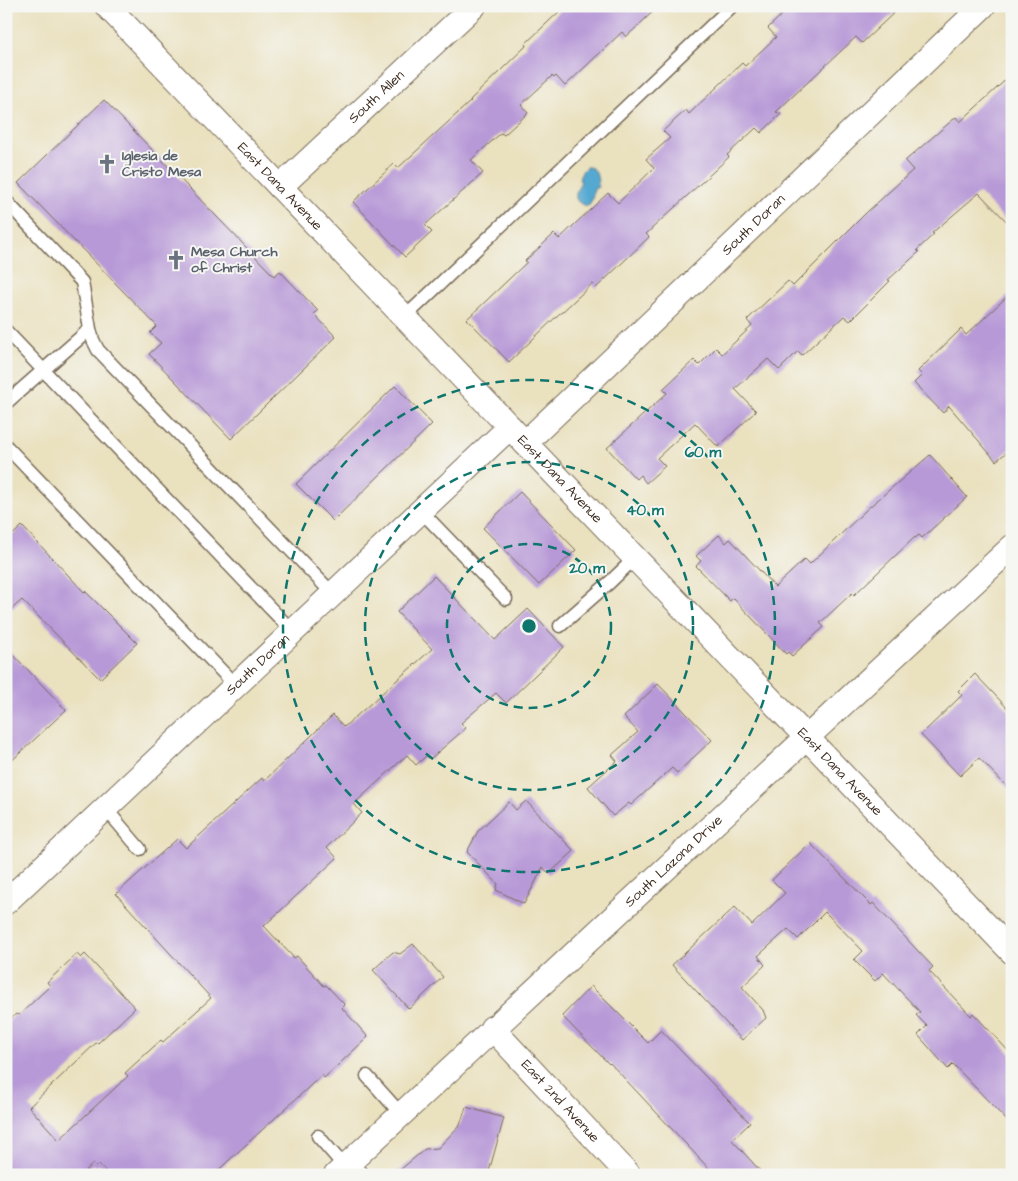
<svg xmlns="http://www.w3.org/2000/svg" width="1018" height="1181" font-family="'Architects Daughter',sans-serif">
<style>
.water{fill:#55a9d1;stroke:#486a78}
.building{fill:#b799d7}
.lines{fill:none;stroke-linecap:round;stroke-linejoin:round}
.service-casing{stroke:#786a56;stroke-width:15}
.minor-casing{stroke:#786a56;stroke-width:26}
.service{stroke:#fff;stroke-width:12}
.minor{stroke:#fff;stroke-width:24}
.ring{fill:none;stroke:#0f766e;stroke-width:2.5;stroke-dasharray:9 6}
.labels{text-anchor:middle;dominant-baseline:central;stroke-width:4;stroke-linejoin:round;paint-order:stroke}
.street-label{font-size:14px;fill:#3b2a1e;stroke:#f6f6f2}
.worship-label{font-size:14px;font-weight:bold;fill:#5b616d;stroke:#f6f6f2;text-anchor:start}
.centre{fill:#0f766e;stroke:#f6f6f2;stroke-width:2.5}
.ring-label{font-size:15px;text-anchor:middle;font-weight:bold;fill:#0f766e;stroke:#f6f6f2;stroke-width:4;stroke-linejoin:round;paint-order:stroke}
</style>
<rect width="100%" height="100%" fill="#f6f6f2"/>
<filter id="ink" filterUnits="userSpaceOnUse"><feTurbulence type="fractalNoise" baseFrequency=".02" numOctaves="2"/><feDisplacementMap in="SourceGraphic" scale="10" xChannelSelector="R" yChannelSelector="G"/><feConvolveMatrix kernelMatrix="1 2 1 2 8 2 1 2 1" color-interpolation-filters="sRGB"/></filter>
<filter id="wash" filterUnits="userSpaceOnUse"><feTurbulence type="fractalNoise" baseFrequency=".0096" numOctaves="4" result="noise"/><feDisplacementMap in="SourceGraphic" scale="20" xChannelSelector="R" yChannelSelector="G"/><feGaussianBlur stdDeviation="1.12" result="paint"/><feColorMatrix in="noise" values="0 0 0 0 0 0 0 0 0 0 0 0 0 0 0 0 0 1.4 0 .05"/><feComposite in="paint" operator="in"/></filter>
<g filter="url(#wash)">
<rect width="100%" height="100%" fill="#eae1bf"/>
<!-- water -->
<path class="water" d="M 586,167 C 597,166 598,178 598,187 L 594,189 L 592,200 L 588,206 C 571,202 575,194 581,181 L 579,180 C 580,175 582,170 586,167 Z"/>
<g id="blocks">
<!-- building -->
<path class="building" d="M 565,6 L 659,6 L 626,37 L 622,32 L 565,86 L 556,76 L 554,78 L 552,76 L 521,105 L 528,113 L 504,135 L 501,133 L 471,160 L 483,173 L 425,225 L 432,232 L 405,257 L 353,202 L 394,164 L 398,168 L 471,101 L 470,100 L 526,46 L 525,44 Z
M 791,6 L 901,6 L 862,43 L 856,37 L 776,112 L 781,114 L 761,133 L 756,128 L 727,155 L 729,157 L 646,234 L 649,237 L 619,266 L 596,288 L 592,284 L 561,313 L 560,313 L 509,362 L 467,319 L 527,262 L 525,261 L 554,234 L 559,239 L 608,193 L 618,203 L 654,168 L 646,159 L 670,138 L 663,131 L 686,110 L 689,114 L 742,63 L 745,66 L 776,37 L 768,28 Z
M 1012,74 L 1012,227 L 979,193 L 932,233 L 934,234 L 917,250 L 919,252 L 888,280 L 890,281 L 850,321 L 844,316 L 802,355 L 798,351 L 779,370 L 768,359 L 735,389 L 756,411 L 718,447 L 695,423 L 657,458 L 665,466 L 646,483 L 640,475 L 636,479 L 607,448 L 667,393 L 663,389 L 694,360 L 699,365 L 716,348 L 722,354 L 752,326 L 747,320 L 788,281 L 793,286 L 866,213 L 913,170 L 905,161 L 956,117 L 960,122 Z
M 104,100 L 274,276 L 280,271 L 318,311 L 314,314 L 336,337 L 231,439 L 149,354 L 161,343 L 150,333 L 157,326 L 18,183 Z
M 1012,292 L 1012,448 L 996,461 L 949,406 L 943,413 L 914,383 L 922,375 L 918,371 L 961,329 L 966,335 Z
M 395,386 L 432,424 L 333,521 L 296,484 Z
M 930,455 L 967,497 L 922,538 L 919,535 L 915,538 L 915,537 L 854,595 L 852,593 L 820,623 L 824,627 L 792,656 L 788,652 L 786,654 L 733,598 L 730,601 L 696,566 L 701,561 L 696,556 L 719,535 L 726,543 L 730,539 L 775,587 L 805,559 L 810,564 L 867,509 Z
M 520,492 L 576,550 L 539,585 L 483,528 Z
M 22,526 L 84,592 L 85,591 L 137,643 L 100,679 L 22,600 L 6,614 L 6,541 Z
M 434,576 L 495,640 L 528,609 L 564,647 L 506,703 L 496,693 L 461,723 L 466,728 L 430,759 L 426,756 L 416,765 L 407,755 L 354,804 L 362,813 L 327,847 L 337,858 L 264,926 L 294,958 L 297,956 L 324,986 L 326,985 L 345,1005 L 342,1008 L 368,1037 L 324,1078 L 322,1075 L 213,1175 L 109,1175 L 99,1164 L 96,1167 L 93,1164 L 81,1175 L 6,1175 L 6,1023 L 16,1014 L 19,1015 L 50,986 L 47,982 L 77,954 L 81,958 L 85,954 L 135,1008 L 98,1043 L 97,1042 L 29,1107 L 59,1140 L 128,1076 L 125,1073 L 161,1040 L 163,1042 L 211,998 L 116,894 L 177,839 L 186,848 L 262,778 L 264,781 L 333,715 L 344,727 L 432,649 L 397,612 Z
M 6,647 L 66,710 L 6,766 Z
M 975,674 L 1012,713 L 1012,792 L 979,758 L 960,776 L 921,735 L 962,695 L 958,691 Z
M 658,684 L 712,740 L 677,773 L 672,768 L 631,805 L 629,803 L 613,816 L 588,787 L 617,761 L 612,755 L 638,732 L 624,717 Z
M 526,801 L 574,851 L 549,874 L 543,867 L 524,904 L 496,890 L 498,884 L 467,852 L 478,831 L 509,802 L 516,810 Z
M 810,843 L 871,905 L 873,903 L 933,967 L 929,971 L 971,1016 L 973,1013 L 1012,1055 L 1012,1126 L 953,1064 L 948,1069 L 918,1035 L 927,1026 L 916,1015 L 920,1012 L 883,973 L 875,981 L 854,960 L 863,951 L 825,912 L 798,939 L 788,929 L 758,956 L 765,965 L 742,987 L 763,1010 L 766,1018 L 742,1040 L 672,965 L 735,907 L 752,925 L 785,893 L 772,880 Z
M 413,944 L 443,977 L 409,1009 L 373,970 L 393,952 L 400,954 Z
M 591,986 L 648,1043 L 661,1030 L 750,1123 L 732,1140 L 764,1175 L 715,1175 L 610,1063 L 609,1064 L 562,1016 Z
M 466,1107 L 504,1118 L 488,1175 L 394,1175 L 425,1149 L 438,1148 L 460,1125 Z"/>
</g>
</g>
<g filter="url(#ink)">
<use href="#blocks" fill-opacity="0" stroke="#786a56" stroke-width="1"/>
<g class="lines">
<defs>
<path id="service" d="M 6,201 L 82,282 L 90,329 L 93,340 L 98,350 L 333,594
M 405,317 L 732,6
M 6,331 L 293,632
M 6,403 L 90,329
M 6,446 L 236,686
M 421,511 L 506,599
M 560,626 L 610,582 L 635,558
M 106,809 L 140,849
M 367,1076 L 401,1114
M 318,1136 L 345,1167
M 351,1161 L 364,1175"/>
<g id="minor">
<path id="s1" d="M 107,6 L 1012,952"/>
<path id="s2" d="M 280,187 L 474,6"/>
<path id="s3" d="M 525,443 L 983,6"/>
<path id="s4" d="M 6,902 L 510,427"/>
<path id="s5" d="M 492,1028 L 629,1175"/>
<path id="s6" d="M 336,1175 C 561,965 787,757 1012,547"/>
</g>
</defs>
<!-- service casing -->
<use href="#service" class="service-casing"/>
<!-- minor casing -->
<use href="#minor" class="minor-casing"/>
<!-- service -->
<use href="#service" class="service"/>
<!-- minor -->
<use href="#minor" class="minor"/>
</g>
</g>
<!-- distance rings -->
<g class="ring">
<circle cx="529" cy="626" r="82"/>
<circle cx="529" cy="626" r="164"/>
<circle cx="529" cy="626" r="246"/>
</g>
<!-- icons -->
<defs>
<symbol id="church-bare" viewBox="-9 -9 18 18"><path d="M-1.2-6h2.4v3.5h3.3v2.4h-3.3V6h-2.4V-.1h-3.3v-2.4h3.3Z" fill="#6b7280" stroke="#f6f6f2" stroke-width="2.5" paint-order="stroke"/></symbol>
</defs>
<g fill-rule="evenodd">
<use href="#church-bare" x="93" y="150" width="28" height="28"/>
<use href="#church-bare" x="162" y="246" width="28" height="28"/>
</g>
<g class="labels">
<!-- street labels -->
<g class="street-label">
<text stroke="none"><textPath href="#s2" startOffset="132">South Allen</textPath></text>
<text stroke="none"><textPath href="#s1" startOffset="250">East Dana Avenue</textPath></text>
<text stroke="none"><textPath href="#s3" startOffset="316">South Doran</textPath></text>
<text stroke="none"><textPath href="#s1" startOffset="655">East Dana Avenue</textPath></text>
<text stroke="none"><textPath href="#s4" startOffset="346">South Doran</textPath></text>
<text stroke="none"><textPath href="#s1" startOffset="1060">East Dana Avenue</textPath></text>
<text stroke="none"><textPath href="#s6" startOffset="461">South Lazona Drive</textPath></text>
<text stroke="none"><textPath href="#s5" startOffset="100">East 2nd Avenue</textPath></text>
</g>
<!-- worship labels -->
<g class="worship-label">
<text x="122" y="156">Iglesia de<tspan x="122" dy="16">Cristo Mesa</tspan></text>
<text x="191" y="252">Mesa Church<tspan x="191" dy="16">of Christ</tspan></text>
</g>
</g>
<circle cx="529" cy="626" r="8" class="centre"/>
<g class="ring-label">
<text x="703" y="457">60 m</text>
<text x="645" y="515">40 m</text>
<text x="587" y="573">20 m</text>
</g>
<!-- margin -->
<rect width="1018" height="1181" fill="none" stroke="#f6f6f2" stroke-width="25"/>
</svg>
